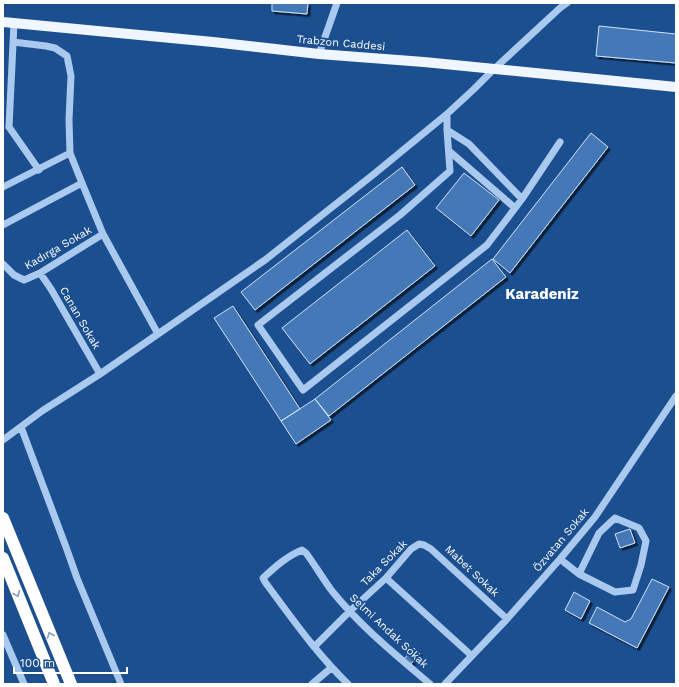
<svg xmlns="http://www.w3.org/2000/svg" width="679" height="687" font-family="'Work Sans',sans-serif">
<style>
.building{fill:#4478b7;stroke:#cfe3fa;filter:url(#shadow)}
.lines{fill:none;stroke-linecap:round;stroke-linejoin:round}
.minor{stroke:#a9c9ee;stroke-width:7}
.major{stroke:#f0f6ff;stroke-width:10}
.highway{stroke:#fff;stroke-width:12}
.oneway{stroke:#829ec1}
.labels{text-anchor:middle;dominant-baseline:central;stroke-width:4;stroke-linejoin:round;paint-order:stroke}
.street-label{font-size:11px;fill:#fff;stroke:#1b4f8f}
.district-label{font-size:15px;font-weight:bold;fill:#fff;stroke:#1b4f8f}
</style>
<defs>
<filter id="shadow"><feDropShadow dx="2.5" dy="2.5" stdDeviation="0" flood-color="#0009"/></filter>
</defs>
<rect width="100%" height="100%" fill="#1b4f8f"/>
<!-- building -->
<path class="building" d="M 272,3 L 308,3 L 307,14 L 272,11 Z
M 599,26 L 676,34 L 676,63 L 596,56 Z
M 591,133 L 608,147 L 510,273 L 493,259 Z
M 402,167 L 415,185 L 255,310 L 241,292 Z
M 464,173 L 499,200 L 471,236 L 436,208 Z
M 407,230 L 435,266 L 310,364 L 282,328 Z
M 492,259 L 506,277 L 329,416 L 315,399 Z
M 233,306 L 300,409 L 281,421 L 214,318 Z
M 315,399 L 331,420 L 296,444 L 281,421 Z
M 630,529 L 635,543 L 620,548 L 615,534 Z
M 652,579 L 669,587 L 637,648 L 589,623 L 597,607 L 625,622 L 631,619 Z
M 574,592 L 590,601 L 581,619 L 565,610 Z
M 414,648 L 420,654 L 410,665 L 404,659 Z"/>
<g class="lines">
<!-- minor -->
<path class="minor" d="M 13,42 L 46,46 L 55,48 L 67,56 L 71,76 L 69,120 L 70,153 L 82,183 L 103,234 L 158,334
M 319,54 L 337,3
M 447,114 L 447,130 L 450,171 L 400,215 L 258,325 L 303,390 L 487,245 L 522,199 L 560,142
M 9,127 L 14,23
M 9,127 L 39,170
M 447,130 L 469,144 L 522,199
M 449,151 L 515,208
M 3,187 L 70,153
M 3,225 L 82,183
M 3,264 L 14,275 L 24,280 L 40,273 L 103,234
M 40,273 L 51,289 L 100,374
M 21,427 L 66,547 L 77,578 L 121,684
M 3,440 L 42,411 L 100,374 L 158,334 L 265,260 L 374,174 L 447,114 L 474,89 L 493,70 L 560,8 L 567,3
M 560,559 L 579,574 L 615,592 L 633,590 L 641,565 L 646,541 L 639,528 L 615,518 L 599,533 L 579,574
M 386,578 L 472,656
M 3,635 L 24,684
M 314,647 L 350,611 L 386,578 L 411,549 L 419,544 L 424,545 L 431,549 L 507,619
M 312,684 L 331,668
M 348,684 C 316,653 291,617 265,582 L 263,578 C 275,567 287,556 302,550 L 306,553 C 315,565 323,579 332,591 C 360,626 396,655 430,684
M 445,684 L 507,619 L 560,559 L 595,517 L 676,396"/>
<!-- major -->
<path class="major" d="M 3,22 L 213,42 L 319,54 L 424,62 L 676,87"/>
<!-- highway -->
<path class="highway" d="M 3,518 L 71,684
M 3,558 L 54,684"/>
</g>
<!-- one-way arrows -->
<defs><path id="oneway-chevron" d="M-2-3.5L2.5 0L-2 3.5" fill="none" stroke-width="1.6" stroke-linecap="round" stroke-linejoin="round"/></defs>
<g class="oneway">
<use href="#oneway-chevron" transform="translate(17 594) rotate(68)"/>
<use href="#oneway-chevron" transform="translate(50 635) rotate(-112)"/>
</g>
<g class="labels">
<!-- street labels -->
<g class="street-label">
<text transform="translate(341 43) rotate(5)">Trabzon Caddesi</text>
<text transform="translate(58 248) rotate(-30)">Kadırga Sokak</text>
<text transform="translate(80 318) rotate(60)">Canan Sokak</text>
<text transform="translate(561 540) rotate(-50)">Özvatan Sokak</text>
<text transform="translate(384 563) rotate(-45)">Taka Sokak</text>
<text transform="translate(472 571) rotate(43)">Mabet Sokak</text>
<text transform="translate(389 631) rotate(43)">Selmi Andak Sokak</text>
</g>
<!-- district labels -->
<g class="district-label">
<text x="542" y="294">Karadeniz</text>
</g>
</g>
<!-- border -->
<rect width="679" height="687" fill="none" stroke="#ffffff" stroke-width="8"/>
<!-- scale -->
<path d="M14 667v6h113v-6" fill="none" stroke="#ffffff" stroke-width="2"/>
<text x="20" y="667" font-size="12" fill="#ffffff" stroke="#1b4f8f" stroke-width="3" paint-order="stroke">100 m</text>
</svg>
